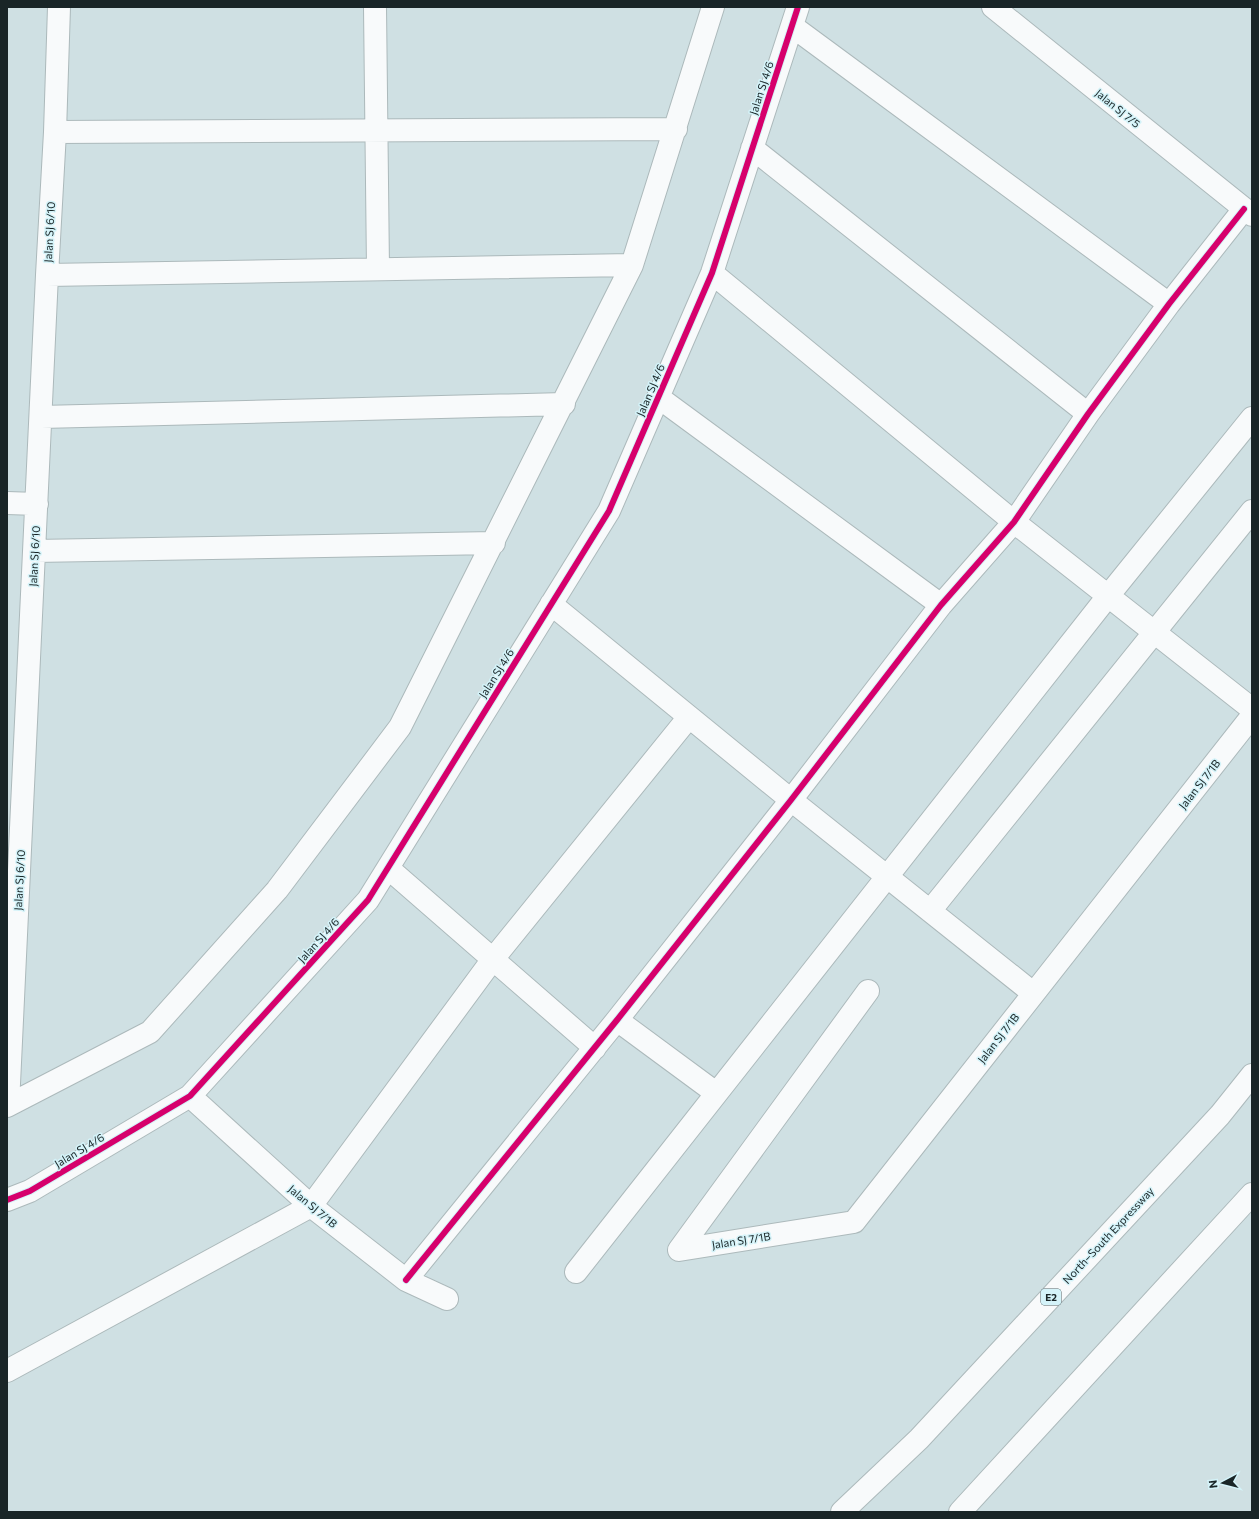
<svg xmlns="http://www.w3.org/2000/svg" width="1259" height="1519" font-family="Commissioner,sans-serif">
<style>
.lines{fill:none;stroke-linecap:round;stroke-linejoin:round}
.minor-casing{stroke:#acb9bb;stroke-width:24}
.highway-casing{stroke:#acb9bb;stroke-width:24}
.minor{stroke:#f8fafb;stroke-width:22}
.highway{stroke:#f8fafb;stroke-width:22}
.cycleway-casing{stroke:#d4f3f9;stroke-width:8}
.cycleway{stroke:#d6006c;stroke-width:6}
.labels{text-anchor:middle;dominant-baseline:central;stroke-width:3;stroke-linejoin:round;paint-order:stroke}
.shield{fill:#d4f3f9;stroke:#516366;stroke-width:1}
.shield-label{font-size:10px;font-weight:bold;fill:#192527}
.street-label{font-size:11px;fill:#192527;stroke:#d4f3f9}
</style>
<rect width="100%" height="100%" fill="#cfe0e3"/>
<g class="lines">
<defs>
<path id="minor" d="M 375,7 L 378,269
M 993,7 L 1252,215
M 792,26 L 1169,304
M 55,132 L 676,129
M 752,148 L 1088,414
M 712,273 L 1014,522 L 1252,709
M 47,275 L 632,265
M 658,397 L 941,605
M 41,417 L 564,404
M 7,503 L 37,504
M 34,551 L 494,543
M 551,604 L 791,800 L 1033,993
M 388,868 L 595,1048
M 930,911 L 1252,511
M 617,1020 L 716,1093
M 190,1096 L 311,1206 L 406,1280 L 447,1299
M 8,1105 L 47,275 L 55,132 L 59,7
M 7,1106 L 150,1032 L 277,890 L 400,727 L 632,265 L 713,7
M 7,1200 L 30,1191 L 190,1096 L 368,900 L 609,511 L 712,273 L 798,7
M 679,1250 L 854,1222 L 1252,716
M 679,1250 L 868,991
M 576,1272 L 1108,596 L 1252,418
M 406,1280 L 617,1020 L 791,800 L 941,605 L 1014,522 L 1088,414 L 1169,304 L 1244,209
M 7,1371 L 311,1206 L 493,959 L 689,717"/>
<path id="highway" d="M 842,1512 L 919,1439 L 1220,1115 L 1252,1075
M 960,1512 L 1252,1194"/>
</defs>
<!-- minor casing -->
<use href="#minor" class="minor-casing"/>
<!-- highway casing -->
<use href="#highway" class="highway-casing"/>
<!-- minor -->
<use href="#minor" class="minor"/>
<!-- highway -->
<use href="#highway" class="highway"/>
<defs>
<path id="cycleway" d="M 7,1200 L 30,1191 L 190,1096 L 368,900 L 609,511 L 712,273 L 798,7
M 406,1280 L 617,1020 L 791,800 L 941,605 L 1014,522 L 1088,414 L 1169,304 L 1244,209"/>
</defs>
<!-- cycleway casing -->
<use href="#cycleway" class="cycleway-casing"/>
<!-- cycleway -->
<use href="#cycleway" class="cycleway"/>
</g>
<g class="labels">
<!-- shield labels -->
<rect class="shield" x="1041" y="1289" width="20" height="16" rx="3"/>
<g class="shield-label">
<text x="1051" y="1297">E2</text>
</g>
<!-- street labels -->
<g class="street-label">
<text transform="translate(761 88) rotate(-72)">Jalan SJ 4/6</text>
<text transform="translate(1118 108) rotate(39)">Jalan SJ 7/5</text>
<text transform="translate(49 232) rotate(-87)">Jalan SJ 6/10</text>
<text transform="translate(650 390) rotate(-67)">Jalan SJ 4/6</text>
<text transform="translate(34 556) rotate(-87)">Jalan SJ 6/10</text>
<text transform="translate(496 673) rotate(-58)">Jalan SJ 4/6</text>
<text transform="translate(1199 784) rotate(-52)">Jalan SJ 7/1B</text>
<text transform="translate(19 880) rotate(-87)">Jalan SJ 6/10</text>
<text transform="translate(318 940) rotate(-48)">Jalan SJ 4/6</text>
<text transform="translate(998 1038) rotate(-52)">Jalan SJ 7/1B</text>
<text transform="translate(79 1150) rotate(-31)">Jalan SJ 4/6</text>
<text transform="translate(313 1206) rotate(40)">Jalan SJ 7/1B</text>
<text transform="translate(1108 1235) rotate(-47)">North–South Expressway</text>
<text transform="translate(741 1240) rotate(-9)">Jalan SJ 7/1B</text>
</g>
</g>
<!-- border -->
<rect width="1259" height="1519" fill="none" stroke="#192527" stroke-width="16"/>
<!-- north arrow -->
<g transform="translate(1223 1483) rotate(263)" stroke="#d4f3f9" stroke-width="3" paint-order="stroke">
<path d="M0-3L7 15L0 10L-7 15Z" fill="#192527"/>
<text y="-6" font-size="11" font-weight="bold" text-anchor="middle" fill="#192527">N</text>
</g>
</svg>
